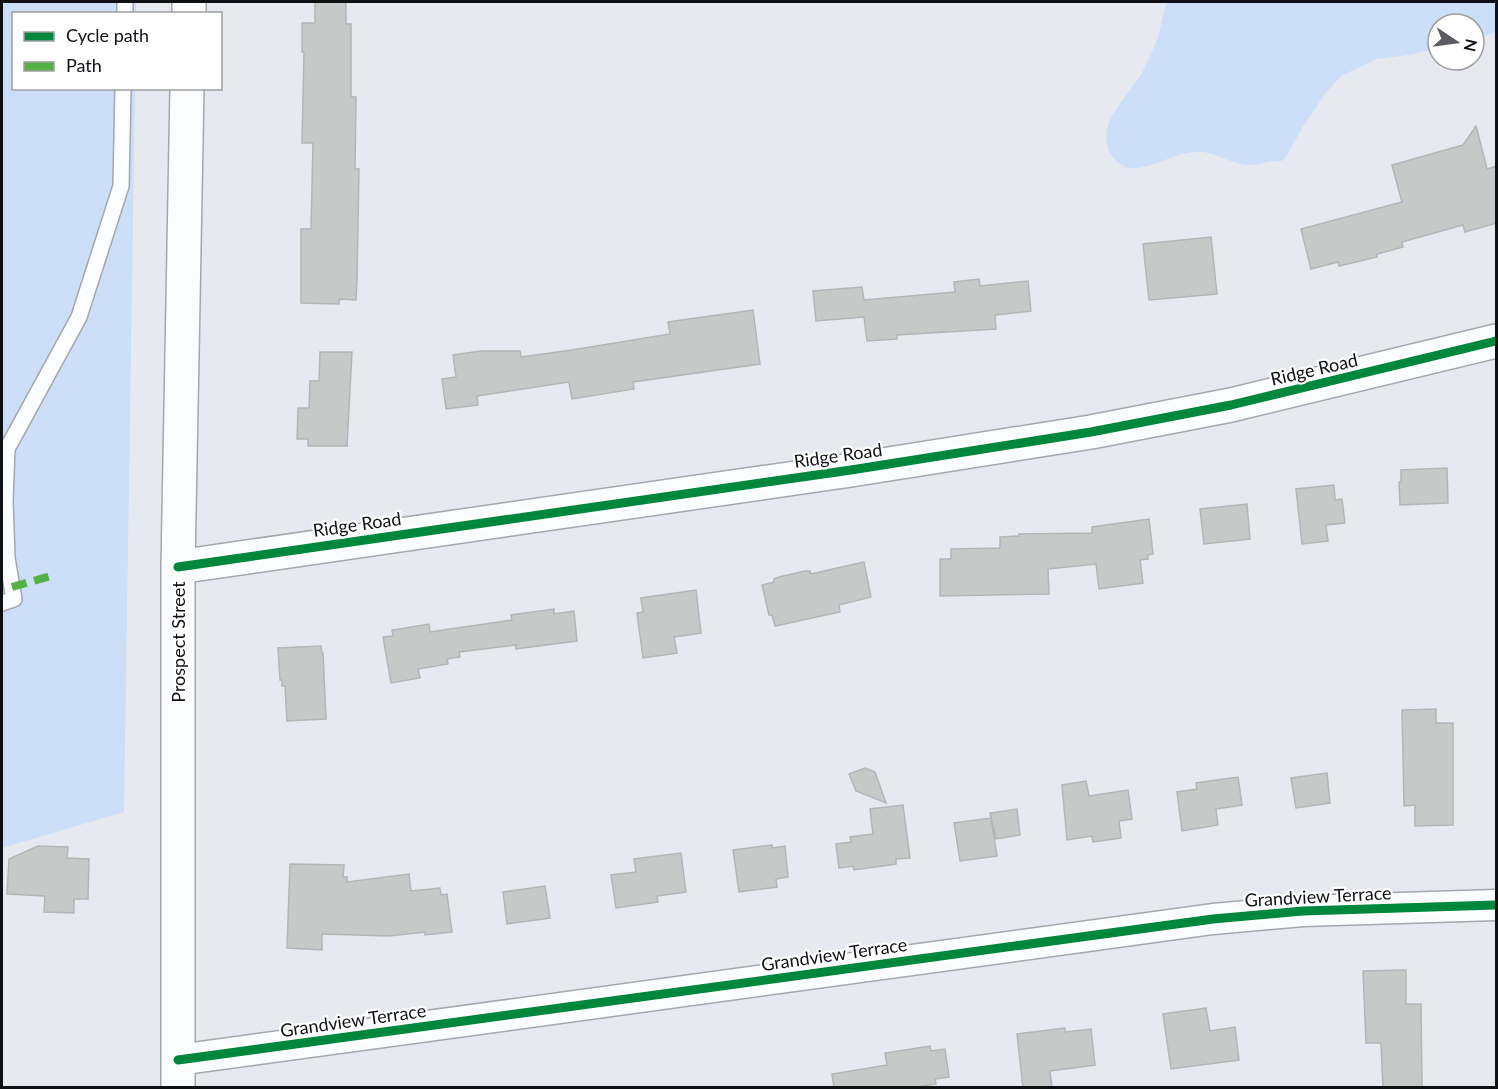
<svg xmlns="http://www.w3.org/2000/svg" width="1498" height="1089" font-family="Lato,sans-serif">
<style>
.green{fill:#cddef8}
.building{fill:#c7c8c8;stroke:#b4b5b5;stroke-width:1.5}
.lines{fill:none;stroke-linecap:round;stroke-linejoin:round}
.lane-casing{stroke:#a5a7ac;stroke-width:18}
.street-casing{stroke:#a5a7ac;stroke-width:33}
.secondary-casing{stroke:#a5a7ac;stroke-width:36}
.lane{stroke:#fbfcfd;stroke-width:15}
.street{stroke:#fbfcfd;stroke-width:30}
.secondary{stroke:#fbfcfd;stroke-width:33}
.quiet{stroke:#54b144;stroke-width:8;stroke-dasharray:15 8;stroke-linecap:butt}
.cycleway-casing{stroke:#fff;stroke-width:13}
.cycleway{stroke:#00873e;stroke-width:9}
.labels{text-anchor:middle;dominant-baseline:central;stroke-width:4.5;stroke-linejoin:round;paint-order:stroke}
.street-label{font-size:18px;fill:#0e1014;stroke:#fff}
</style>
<rect width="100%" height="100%" fill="#e6eaf0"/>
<!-- green -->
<path class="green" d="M 2,2 L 136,2 L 136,13 L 14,14 L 14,88 L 135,89 L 124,812 L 2,848 Z
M 1167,2 L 1496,2 L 1496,32 L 1474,40 L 1474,24 L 1438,24 L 1438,48 L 1408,55 L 1377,59 L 1341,76 L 1325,94 L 1302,128 L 1285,159 C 1279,163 1274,160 1268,162 C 1233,173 1221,149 1193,152 C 1173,154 1149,170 1130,168 C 1123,167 1116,162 1112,156 C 1091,123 1133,94 1145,67 C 1150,56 1156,44 1159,33 C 1162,22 1163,12 1167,2 Z"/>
<!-- building -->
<path class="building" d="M 315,2 L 346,2 L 346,24 L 351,24 L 351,97 L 356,97 L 355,169 L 359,169 L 357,281 L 356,300 L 339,299 L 339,304 L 301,303 L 301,229 L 311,229 L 313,143 L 302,143 L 304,52 L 302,52 L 302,23 L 315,23 Z
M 1476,126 L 1487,169 L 1497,166 L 1497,223 L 1465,232 L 1463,225 L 1402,242 L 1403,247 L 1377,254 L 1377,257 L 1339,266 L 1338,262 L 1311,269 L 1301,229 L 1402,202 L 1392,165 L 1463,145 Z
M 1211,237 L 1217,294 L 1149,300 L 1143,244 Z
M 979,279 L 980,286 L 1028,281 L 1031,311 L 995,315 L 996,329 L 897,335 L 897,339 L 867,341 L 864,317 L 816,321 L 813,291 L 862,287 L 864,300 L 955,292 L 954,282 Z
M 753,310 L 760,364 L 633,382 L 634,389 L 572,399 L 569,382 L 477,396 L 478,405 L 446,409 L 442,379 L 456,377 L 453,355 L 481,351 L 520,351 L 521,357 L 572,350 L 670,334 L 668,322 Z
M 320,352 L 352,352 L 347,446 L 308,446 L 308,439 L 297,439 L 298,408 L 309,408 L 310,381 L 319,381 Z
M 1447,468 L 1448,503 L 1400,505 L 1399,482 L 1401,482 L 1401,470 Z
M 1334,485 L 1335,500 L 1342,499 L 1345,523 L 1326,525 L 1328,541 L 1302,544 L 1296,489 Z
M 1247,504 L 1250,539 L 1204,544 L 1200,509 Z
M 1149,519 L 1153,554 L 1148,555 L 1148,559 L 1140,560 L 1143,583 L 1099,589 L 1096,564 L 1048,569 L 1049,594 L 940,596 L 940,559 L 951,559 L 951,549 L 1000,548 L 1000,537 L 1019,536 L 1019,534 L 1092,533 L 1092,527 Z
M 864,562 L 871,597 L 839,605 L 840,612 L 775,626 L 772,615 L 769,615 L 762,585 L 774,582 L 774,579 L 779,577 L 805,571 L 810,571 L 811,574 Z
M 696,590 L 701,633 L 674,637 L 677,653 L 643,658 L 637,613 L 643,612 L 641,598 Z
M 554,609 L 554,614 L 574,611 L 577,641 L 516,649 L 516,645 L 459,652 L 460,657 L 447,659 L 448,664 L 418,669 L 420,678 L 391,683 L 383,637 L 393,636 L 392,630 L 429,624 L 430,632 L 512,620 L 511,615 Z
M 321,646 L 322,653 L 323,653 L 326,719 L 287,721 L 285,686 L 282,686 L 282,680 L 280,680 L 278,648 Z
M 1436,709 L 1436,723 L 1453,723 L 1453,825 L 1415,826 L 1415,805 L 1404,806 L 1402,710 Z
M 865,768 L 875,772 L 886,803 L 856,791 L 849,774 Z
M 1327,773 L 1330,803 L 1296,808 L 1291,778 Z
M 1238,777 L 1242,805 L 1216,809 L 1218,825 L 1182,831 L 1177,792 L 1197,789 L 1196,783 Z
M 1086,781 L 1089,796 L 1128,790 L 1132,819 L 1119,821 L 1121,838 L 1093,842 L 1092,836 L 1067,840 L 1062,785 Z
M 903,805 L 910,858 L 896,859 L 896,864 L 854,870 L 853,866 L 839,868 L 836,844 L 851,842 L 850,837 L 873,834 L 870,809 Z
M 1017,809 L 1020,835 L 996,839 L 990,813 Z
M 991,818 L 997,856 L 960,861 L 954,823 Z
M 772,845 L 772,848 L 785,846 L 788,877 L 776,879 L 777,887 L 739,892 L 733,850 Z
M 38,846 L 68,847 L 67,858 L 89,859 L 88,899 L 74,899 L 74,913 L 44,912 L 45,896 L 7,894 L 9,859 Z
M 681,853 L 686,892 L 657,896 L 658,902 L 616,908 L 611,875 L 636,872 L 634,859 Z
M 290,864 L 344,865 L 343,877 L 347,877 L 347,882 L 409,874 L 411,891 L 440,888 L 441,895 L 447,894 L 452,932 L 425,935 L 425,932 L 389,936 L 322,934 L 322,950 L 287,948 Z
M 545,886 L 550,918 L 507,924 L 503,892 Z
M 1406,970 L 1406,1004 L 1421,1004 L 1422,1088 L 1383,1088 L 1381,1043 L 1366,1043 L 1363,971 Z
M 1206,1008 L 1210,1031 L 1235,1027 L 1239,1060 L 1171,1069 L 1163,1014 Z
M 1065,1028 L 1065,1032 L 1091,1029 L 1095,1065 L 1050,1071 L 1052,1088 L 1023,1088 L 1017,1034 Z
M 930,1046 L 931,1051 L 945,1049 L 949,1077 L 935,1079 L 936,1084 L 911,1088 L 834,1088 L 832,1074 L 887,1065 L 885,1053 Z"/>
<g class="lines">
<defs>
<path id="lane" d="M 125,14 L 125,2
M 2,603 L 14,599 L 7,558 L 5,501 L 7,449 L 79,317 L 121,186 L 123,88"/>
<path id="street" d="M 178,1060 L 1213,919 L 1303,911 L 1496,905"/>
<path id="secondary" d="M 189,14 L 189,2
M 178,567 L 851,470 L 1091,432 L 1231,405 L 1496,341
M 178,1088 L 178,567 L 187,88"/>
</defs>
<!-- lane casing -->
<use href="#lane" class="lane-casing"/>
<!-- street casing -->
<use href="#street" class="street-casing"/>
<!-- secondary casing -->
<use href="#secondary" class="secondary-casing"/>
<!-- lane -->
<use href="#lane" class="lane"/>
<!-- street -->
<use href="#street" class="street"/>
<!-- secondary -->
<use href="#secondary" class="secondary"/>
<!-- quiet -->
<path class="quiet" d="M 12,587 L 51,576"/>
<defs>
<path id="cycleway" d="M 178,567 L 851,470 L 1091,432 L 1231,405 L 1496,341
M 178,1060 L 1213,919 L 1303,911 L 1496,905"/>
</defs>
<!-- cycleway casing -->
<use href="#cycleway" class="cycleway-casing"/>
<!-- cycleway -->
<use href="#cycleway" class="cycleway"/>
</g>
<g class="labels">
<!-- street labels -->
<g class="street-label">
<text transform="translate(1314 369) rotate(-13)">Ridge Road</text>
<text transform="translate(838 455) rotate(-8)">Ridge Road</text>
<text transform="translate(357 524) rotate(-8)">Ridge Road</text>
<text transform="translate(178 642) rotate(-90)">Prospect Street</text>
<text transform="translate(1318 896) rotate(-3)">Grandview Terrace</text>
<text transform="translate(834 954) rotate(-8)">Grandview Terrace</text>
<text transform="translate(353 1020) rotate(-8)">Grandview Terrace</text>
</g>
</g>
<!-- border -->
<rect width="1498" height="1089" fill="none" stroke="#0e1014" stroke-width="6"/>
<!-- legend -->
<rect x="12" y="12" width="210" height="78" fill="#ffffff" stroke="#9f9fa1" stroke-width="1.5"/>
<rect x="24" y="32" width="30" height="9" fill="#00873e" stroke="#9f9fa1" stroke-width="1.5"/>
<text x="66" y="42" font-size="18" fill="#0e1014">Cycle path</text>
<rect x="24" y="62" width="30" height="9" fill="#54b144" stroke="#9f9fa1" stroke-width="1.5"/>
<text x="66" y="72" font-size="18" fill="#0e1014">Path</text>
<!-- north arrow -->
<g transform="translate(1456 42) rotate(103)"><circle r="28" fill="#ffffff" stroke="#9f9fa1" stroke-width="1.5"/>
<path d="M0-4.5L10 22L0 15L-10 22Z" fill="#5a5c61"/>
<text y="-9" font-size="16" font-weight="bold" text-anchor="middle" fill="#0e1014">N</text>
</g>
</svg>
